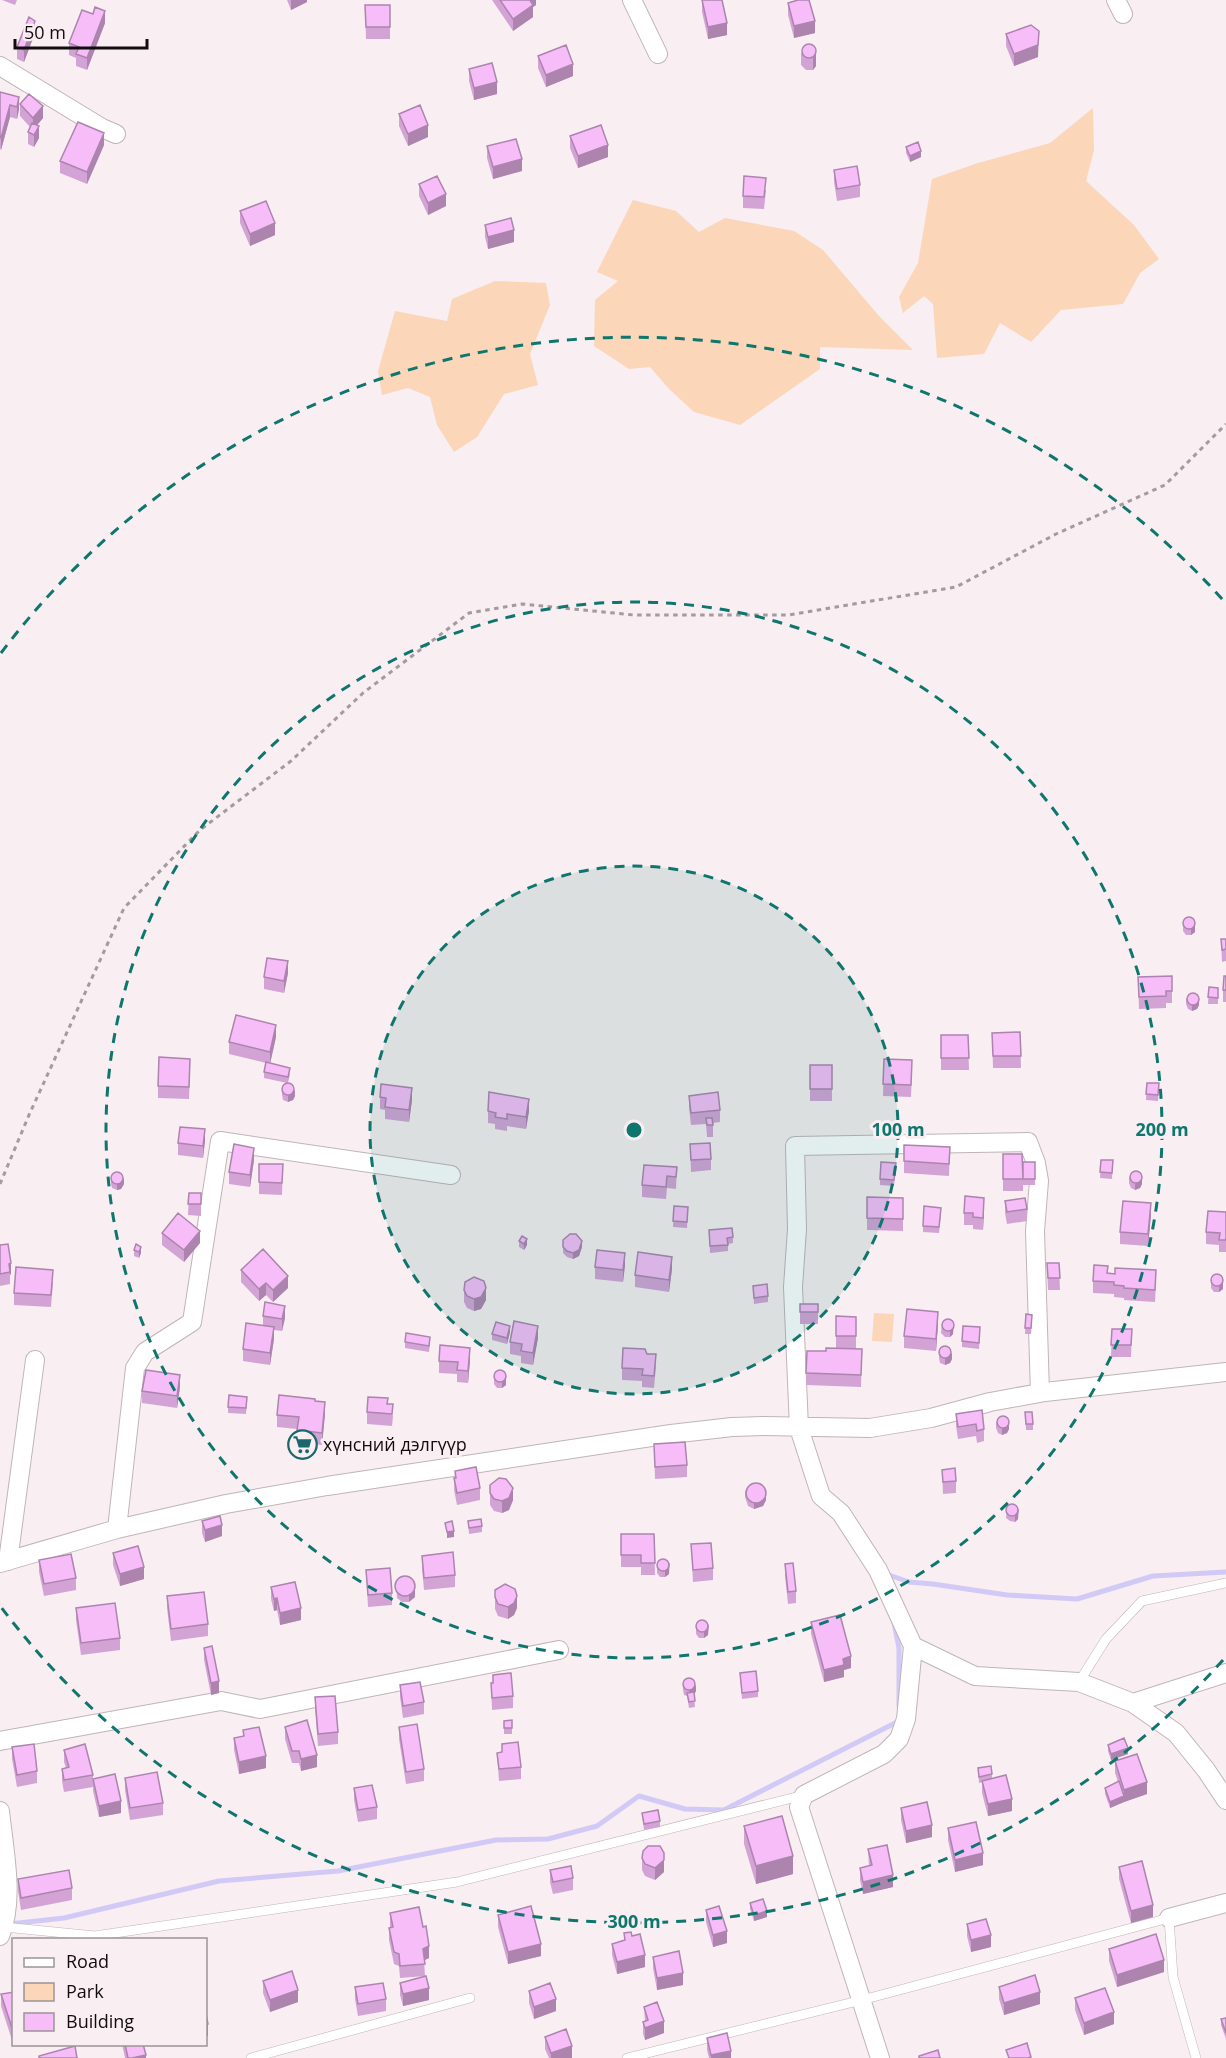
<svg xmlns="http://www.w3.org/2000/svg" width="1226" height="2058" font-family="'Open Sans',sans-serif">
	<rect width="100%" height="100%" fill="#f9eef1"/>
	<!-- green -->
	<path fill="#fbd6b9" d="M1093 108 1094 150 1086 181 1134 225 1159 259 1140 273 1123 304 1061 310 1031 342 1000 323 984 354 937 358 933 304 924 296 903 313 899 297 918 263 932 179 978 163 1050 143Z
		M633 200 676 211 699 232 725 218 794 231 823 250 879 316 913 350 820 347V369L740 425 694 412 669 389 650 367 629 369 594 346 595 300 618 281 597 272Z
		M495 281 546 283 550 305 530 354 538 385 504 394 477 437 454 452 437 425 430 397 408 388 382 395 378 371 395 311 447 321 452 299Z
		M874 1313 894 1314 892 1342 872 1341Z"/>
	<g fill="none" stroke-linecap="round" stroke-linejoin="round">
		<!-- stream -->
		<path stroke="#d2caf6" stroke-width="5" d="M886 1574 909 1582 933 1584 1007 1595 1077 1599 1153 1576 1226 1572
			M894 1623 899 1648V1706
			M10 1924 64 1918 219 1881 338 1871 496 1840 548 1839 597 1826 639 1796 685 1809 724 1810 899 1721"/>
		<defs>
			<path id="service" d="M1079 1682 1106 1639 1142 1601 1226 1583
				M4 1927 95 1936 457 1882 804 1795
				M251 2058 470 1998
				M627 2058 862 2000 1169 1918 1173 1977 1196 2058"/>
			<path id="minor" d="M632 0 658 54
				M1116 0 1123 14
				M0 66 102 128 116 134
				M117 1529 135 1368 145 1352 192 1322 220 1141 451 1175
				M8 1561 35 1360
				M0 1563 117 1529 226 1504 327 1486 671 1434 732 1427 764 1426 870 1428 931 1418 990 1402 1045 1392 1226 1372
				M913 1646 975 1676 1079 1682 1133 1703 1176 1733 1206 1770 1226 1800
				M1133 1703 1226 1673
				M0 1741 221 1701 260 1709 559 1650
				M0 1811C4 1850 15 1900 0 1936
				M1169 1918 1226 1903
				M880 2058 799 1807 804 1795 884 1754 899 1739 906 1719 913 1646 878 1570 841 1513 821 1496 799 1428 793 1287 797 1229 795 1146 1028 1142 1036 1163 1039 1181 1035 1231 1040 1393"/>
		</defs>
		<!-- service casing -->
		<use href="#service" stroke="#bfb5b8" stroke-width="10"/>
		<!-- minor casing -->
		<use href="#minor" stroke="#bfb5b8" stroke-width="20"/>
		<!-- path -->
		<path stroke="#a39b9d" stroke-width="3" stroke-dasharray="4.5 4.5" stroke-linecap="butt" d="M0 1184 29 1115 124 908 200 830 291 761 363 693 469 613 522 604 634 615H788L956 587 1056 534 1165 485 1226 424"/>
		<!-- service -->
		<use href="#service" stroke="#fff" stroke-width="9"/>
		<!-- minor -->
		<use href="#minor" stroke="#fff" stroke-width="18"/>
	</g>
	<!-- wall -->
	<path fill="#d4a3d6" d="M2 0H17L15 5Z
		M287 0H307V2L291 10Z
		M492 0H536V5L533 7V17L513 31Z
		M702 0 727 35 708 39 702 12Z
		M788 3 815 33 794 38 788 15Z
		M365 5H390V39H366Z
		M105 23 87 70 76 66V58L69 55V43Z
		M35 33 24 62 17 59V47Z
		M1006 34 1038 57 1014 66 1006 46Z
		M816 49V66L813 70H806L801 65V53Z
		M538 56 573 76 546 87 538 68Z
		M469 69 497 94 474 100 469 81Z
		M0 92 19 109 17 119 10 117 1 150 0 149Z
		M20 104 43 118 37 125 39 138 34 147 28 144V132L30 127 20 116Z
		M399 114 428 137 408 146 399 126Z
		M570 136 608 157 578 168 570 148Z
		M104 145 87 184 60 173V161Z
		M487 146 522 171 493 179 487 158Z
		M906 147 921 157 910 162 906 153Z
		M834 170 860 185V197L837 201 834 182Z
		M419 184 446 206 428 215 419 196Z
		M766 190 764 209 743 208V196Z
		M240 211 275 235 250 246 240 223Z
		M485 225 514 242 488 249 485 237Z
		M1183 920 1195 927V932L1191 935H1186L1183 931Z
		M1221 939H1226V961L1222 962Z
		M288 973 284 993 264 989V977Z
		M1172 976V1003H1166V1008L1139 1009 1138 977Z
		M1226 976V1002H1223V990Z
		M1209 987 1218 988V1004H1208Z
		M1186 998 1199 1005 1197 1009 1192 1011 1188 1009 1186 1004Z
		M1020 1032 1021 1068H993L992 1033Z
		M941 1035H968L969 1070H941Z
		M276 1037 270 1063 290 1074 288 1083 295 1096 293 1100 288 1102 283 1100 282 1095V1089L287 1083 264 1078V1072L266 1063 229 1054V1042Z
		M884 1059 912 1072 911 1097 883 1096Z
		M810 1065H832V1101H810Z
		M190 1071 189 1099 158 1098V1086Z
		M1147 1083H1159L1158 1101 1146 1100Z
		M689 1096 720 1110V1122L713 1123V1137H707L706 1124 691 1125 689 1108Z
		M380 1097 412 1100 409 1122 385 1119V1110L380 1109Z
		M488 1111H529L526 1129 507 1126V1131L495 1129V1124L488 1123Z
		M205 1141 203 1158 178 1155V1143Z
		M690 1144 711 1159V1170L691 1172Z
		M904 1145 950 1147 949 1176 904 1173Z
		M1003 1154 1023 1175 1035 1162V1185H1023V1191H1003Z
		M254 1160 250 1187 229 1184V1172Z
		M1101 1160H1113L1112 1179 1100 1178Z
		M259 1164H283L282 1195 259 1194Z
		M677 1167 676 1189 667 1188 666 1199 642 1197V1185Z
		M896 1169 894 1186 880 1185V1179Z
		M1129 1177 1142 1184 1140 1188 1135 1190 1131 1188 1129 1183Z
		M111 1178 124 1184 121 1189 117 1190 112 1188 111 1184Z
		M189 1193H201V1216L188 1215Z
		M867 1197 903 1198V1231L867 1230Z
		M1005 1201 1027 1209V1221L1007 1224 1005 1213Z
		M674 1206 688 1207 687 1228 673 1227Z
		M984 1210 983 1230 973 1229V1225H964V1213Z
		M1226 1212V1252H1219V1245L1206 1244V1232Z
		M941 1214 939 1233 923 1232V1226Z
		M1151 1215 1148 1246 1120 1244V1232Z
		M709 1230 733 1237V1243L728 1244V1251L710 1253Z
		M162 1233 200 1243 184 1262 162 1245Z
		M563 1240 582 1247 579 1256 573 1259 567 1257 563 1253Z
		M519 1241 527 1245 524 1250 519 1247Z
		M0 1245 11 1274 10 1275V1284L0 1286Z
		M134 1250 141 1253 139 1258 134 1256Z
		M1047 1263H1059L1060 1290H1048Z
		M625 1265 623 1282 595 1279V1267Z
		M672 1269 669 1292 635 1287V1275Z
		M241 1270 288 1288 273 1302 266 1295 259 1301 241 1282Z
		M1108 1273 1156 1282 1155 1302 1124 1300V1298L1114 1297V1294L1093 1293V1281Z
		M1211 1277 1223 1289 1219 1292H1214L1211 1288Z
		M53 1282 51 1307 14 1305V1293Z
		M753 1286 768 1296V1302L754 1304Z
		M464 1290 486 1300 481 1309 474 1311 467 1308 464 1302Z
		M800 1304H818V1324H800Z
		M1026 1314 1032 1321 1031 1334H1025Z
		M263 1316 285 1318 282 1331 274 1330V1339L270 1365 243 1361V1349L263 1326Z
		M836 1316 856 1317V1348H836Z
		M942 1322 953 1334 950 1337H945L941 1333Z
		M938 1324 936 1351 904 1348V1336Z
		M1112 1329H1132L1131 1357H1111Z
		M510 1332 507 1344 492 1340V1334Z
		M980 1333 979 1349 962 1347V1341Z
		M538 1338 533 1365 521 1363V1356L510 1354V1342Z
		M405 1342 430 1343 429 1352 405 1348Z
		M862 1349 861 1387 806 1385 807 1351H826Z
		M939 1352 952 1359 950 1363 945 1365 940 1363 939 1358Z
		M647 1354 656 1366 654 1388 642 1387V1381L622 1380V1368Z
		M470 1360 468 1383 457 1382V1374L439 1373V1361Z
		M494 1373 506 1385 502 1388H497L494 1384Z
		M180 1387 177 1408 142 1403V1391Z
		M315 1401 325 1414 322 1445 297 1442V1429L277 1427V1415Z
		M247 1403 246 1414 228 1413V1407Z
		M388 1404 393 1416 392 1426 367 1424V1412Z
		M1025 1412 1033 1424V1430H1026Z
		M956 1414 984 1429V1441L977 1443 976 1436 958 1439 956 1426Z
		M996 1422 1009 1429 1007 1433 1002 1435 998 1433 996 1428Z
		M654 1444 687 1465V1477L655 1479Z
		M942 1470 956 1481V1493L943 1494Z
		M455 1471 480 1488V1500L457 1505 454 1490Z
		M490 1485 513 1500 509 1510 502 1513 494 1511 490 1505Z
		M745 1491 766 1500 763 1506 754 1509 748 1506 745 1497Z
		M1007 1507 1018 1519 1015 1522 1010 1521 1006 1518Z
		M202 1521 222 1536 205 1542 202 1533Z
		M468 1521 482 1526V1532L469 1534Z
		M621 1534H654L655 1575H641V1567H621Z
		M691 1544 713 1568V1580L693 1582Z
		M113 1553 144 1579 120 1586 113 1565Z
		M422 1556 455 1575V1587L424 1590 422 1568Z
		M39 1560 76 1578V1590L44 1596 39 1572Z
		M657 1562 670 1563 669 1574 665 1577H660L657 1573Z
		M785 1564 796 1591V1603L788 1604 785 1576Z
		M366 1570 392 1593V1605L368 1607Z
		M396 1581 415 1597 409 1602H402L397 1598Z
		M271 1587 301 1620 280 1625 277 1610 274 1611 271 1599Z
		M167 1596 208 1624V1636L171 1641 167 1608Z
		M495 1597 517 1608 514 1615 508 1619 498 1616 495 1609Z
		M76 1608 120 1638V1650L81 1655 76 1620Z
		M811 1622 851 1668 844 1670V1677L824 1682 811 1634Z
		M696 1623 708 1635 704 1638H699L696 1634Z
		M204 1648 219 1693 211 1695 204 1660Z
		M740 1673 758 1691V1697L742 1699Z
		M493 1675 513 1696V1708L492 1710 491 1683H493Z
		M683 1684 696 1691 694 1694 695 1707 689 1708 687 1696 684 1695 683 1690Z
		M400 1685 424 1702V1714L403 1718 400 1697Z
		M315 1697 338 1732V1744L318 1746 315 1709Z
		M504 1721 512 1728V1734H504Z
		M285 1727 317 1767 301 1771 299 1763H292L285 1739Z
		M399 1727 424 1769V1781L406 1784 399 1739Z
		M243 1730 266 1768 239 1774 234 1750V1738L243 1736Z
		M502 1744 521 1767V1779L499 1781 497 1753 502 1752Z
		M1108 1745 1128 1754 1111 1760 1108 1751Z
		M12 1747 37 1771V1783L17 1787 12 1759Z
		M64 1750 93 1775V1779L121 1813 99 1817 93 1791V1787L64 1792 62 1781V1769L66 1768 64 1762Z
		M1115 1761 1147 1794 1124 1802 1110 1808 1105 1794V1788L1118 1782 1115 1773Z
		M978 1768 992 1774V1778L1012 1811 988 1816 982 1793V1782L979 1783Z
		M125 1778 163 1803V1815L130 1820 125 1790Z
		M354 1788 377 1807V1819L358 1822 354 1800Z
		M901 1808 932 1837 906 1843 901 1820Z
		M642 1813 660 1821V1827L644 1830Z
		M744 1826 793 1874 756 1884 744 1844Z
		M948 1828 983 1865 955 1872 948 1840Z
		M868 1849 893 1887 863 1894 860 1880V1868L869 1866Z
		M642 1858 664 1872 655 1880 645 1876 642 1870Z
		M1119 1867 1153 1917 1131 1923 1119 1879Z
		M550 1870 573 1878V1890L553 1894 550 1882Z
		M18 1879 72 1888V1900L21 1910 18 1891Z
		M750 1903 767 1917 754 1921 750 1909Z
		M706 1910 727 1943 713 1947 706 1922Z
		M390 1913 429 1958 424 1960 425 1976 400 1978 399 1966 394 1964 389 1940V1928L390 1927Z
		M498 1915 541 1956 508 1964 498 1927Z
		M967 1924 991 1947 971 1952 967 1936Z
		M624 1933 645 1967 617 1974 612 1955V1944L624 1940Z
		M1109 1949 1164 1972 1117 1987 1109 1961Z
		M653 1957 683 1985 657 1990 653 1968Z
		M263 1981 298 2002 270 2012 263 1993Z
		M400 1983 429 2000 403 2006 400 1995Z
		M355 1987 386 1999V2011L358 2016 355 1999Z
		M999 1987 1040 2004 1004 2015 999 1999Z
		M529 1991 556 2011 534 2019 529 2003Z
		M14 1992 12 2040 1 2006V1994Z
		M1075 1998 1114 2024 1084 2035 1075 2010Z
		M644 2007 664 2033 645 2040 643 2034V2022L645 2021Z
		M1226 2018V2039L1221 2025V2019Z
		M545 2037 572 2058H549L545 2049Z
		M707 2038 731 2058H740H709L707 2050Z
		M122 2044H143L146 2058H125Z"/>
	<!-- shaded-wall -->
	<path fill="#ac84ae" d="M291 0H307V2L291 10Z
		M529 0H536V5L533 7V17L513 31V19Z
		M105 11V23L87 70V58Z
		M35 21V33L24 62V50Z
		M815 21V33L794 38V26Z
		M727 23V35L708 39V27Z
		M1039 31 1038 57 1014 66V54Z
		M816 54V66L813 70V58Z
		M573 64V76L546 87V75Z
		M497 82V94L474 100V88Z
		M19 97V109L17 119V107Z
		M10 105V117L1 150V138Z
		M43 106V118L33 130V118Z
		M428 125V137L408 146V134Z
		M39 126V138L34 147V135Z
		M104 133V145L87 184V172Z
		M608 145V157L578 168V156Z
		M921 151V157L910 162V156Z
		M522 159V171L493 179V167Z
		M446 194V206L428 215V203Z
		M275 223V235L250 246V234Z
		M514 230V242L488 249V237Z
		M1195 921V932L1191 935V929Z
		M288 961V973L284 993V981Z
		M1199 999V1005L1197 1009 1192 1011V1005Z
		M276 1025V1037L270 1064V1052Z
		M412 1088V1100L409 1122V1110Z
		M295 1090V1096L293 1100 288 1102V1096Z
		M529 1099V1111L526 1129V1117Z
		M205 1129V1141L203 1158V1146Z
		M254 1148V1160L250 1187V1175Z
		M124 1178V1184L121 1189 117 1190V1184Z
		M1142 1178V1184L1140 1188 1135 1190V1184Z
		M984 1198V1210L983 1230V1218Z
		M1151 1203V1215L1148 1246V1234Z
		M200 1231V1243L184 1262V1250Z
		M527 1239V1245L524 1250V1244Z
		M582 1241V1247L579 1256 573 1259V1253Z
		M141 1247V1253L139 1258V1252Z
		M625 1253V1265L623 1282V1270Z
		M672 1257V1269L669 1292V1280Z
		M11 1263V1274L10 1275 9 1264Z
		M288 1276V1288L273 1302V1290Z
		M1223 1278V1289L1219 1292V1286Z
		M266 1283V1295L259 1301V1289Z
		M486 1288V1300L481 1309 474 1311V1299Z
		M285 1306V1318L282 1331V1319Z
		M938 1312V1324L936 1351V1339Z
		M954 1323 953 1334 950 1337V1331Z
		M510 1326V1332L507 1344V1338Z
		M538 1326V1338L533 1365V1353Z
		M274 1327V1339L270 1365V1353Z
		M470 1348V1360L468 1383V1371Z
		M952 1353V1359L950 1363 945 1365V1359Z
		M506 1374V1385L502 1388V1382Z
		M180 1375V1387L177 1408V1396Z
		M325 1402V1414L322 1445V1433Z
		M1009 1423V1429L1007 1433 1002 1435V1429Z
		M513 1488V1500L509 1510 502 1513V1501Z
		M766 1494V1500L763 1506 754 1509V1503Z
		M1019 1508 1018 1519 1015 1522V1516Z
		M222 1525V1536L205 1542V1530Z
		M454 1531V1537L447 1538V1532Z
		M144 1567V1579L120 1586V1574Z
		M669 1568V1574L665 1577V1571Z
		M415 1581V1597L409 1602V1596Z
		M517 1596V1608L514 1615 508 1619V1607Z
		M277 1598V1610L274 1611V1599Z
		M301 1608V1620L280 1625V1613Z
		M709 1624 708 1635 704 1638V1632Z
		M851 1656V1668L844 1670V1677L824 1682V1670L843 1659Z
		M219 1681V1693L211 1695V1683Z
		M696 1685V1691L694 1695 689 1697V1691Z
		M1128 1748V1754L1111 1760V1754Z
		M317 1755V1767L301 1771V1759Z
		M266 1756V1768L239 1774V1762Z
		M1147 1782V1794L1124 1802V1790Z
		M1124 1796V1802L1110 1808V1802Z
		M1012 1799V1811L988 1816V1804Z
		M121 1801V1813L99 1817V1806Z
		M932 1825V1837L906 1843V1831Z
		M664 1853V1872L655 1880V1868Z
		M983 1853V1865L955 1872V1860Z
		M793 1856V1874L756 1884V1866Z
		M893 1875V1887L863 1894V1882Z
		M1153 1905V1917L1131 1923V1911Z
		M767 1911V1917L754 1921V1915Z
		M727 1931V1943L713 1947V1935Z
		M991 1935V1947L971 1952V1940Z
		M541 1944V1956L508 1964V1952Z
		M429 1946V1958L423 1961V1949Z
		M645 1955V1967L617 1974V1962Z
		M1164 1960V1972L1117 1987V1975Z
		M683 1973V1985L657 1990V1978Z
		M429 1988V2000L403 2006V1994Z
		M298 1990V2002L270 2012V2000Z
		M1040 1992V2004L1004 2015V2003Z
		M556 1999V2011L534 2019V2007Z
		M1114 2012V2024L1084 2035V2023Z
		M664 2021V2033L645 2040V2028Z
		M208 2024V2036L206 2037V2025Z
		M12 2028H14V2039L12 2040Z
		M572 2046V2058H551V2053Z
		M731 2051V2058H711V2055Z
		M146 2055V2058H132Z"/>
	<!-- building -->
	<path fill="#f6bdf9" stroke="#ac84ae" stroke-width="1.5" d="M500 0H530L533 5 513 19Z
		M702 0H722L727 23 708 27Z
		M798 0H809L815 21 794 26 788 3Z
		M365 5H390V27H366Z
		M95 7 105 11 87 58 76 54 79 47 69 43 82 10 93 14Z
		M29 17 35 21 24 50 17 47Z
		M1031 25 1039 31 1038 45 1014 54 1006 34Z
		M802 51a7 7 0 1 1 14 0a7 7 0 1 1-14 0Z
		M566 45 573 64 546 75 538 56Z
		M492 63 497 82 474 88 469 69Z
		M0 92 19 97 17 107 10 105 1 138 0 137Z
		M29 94 43 106 33 118 20 104Z
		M420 105 428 125 408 134 399 114Z
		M78 122 104 133 87 172 60 161Z
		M32 123 39 126 34 135 28 132Z
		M601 125 608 145 578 156 570 136Z
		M516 139 522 159 493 167 487 146Z
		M918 142 921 151 910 156 906 147Z
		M857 166 860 185 837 189 834 170Z
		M437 176 446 194 428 203 419 184Z
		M744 176 766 178 764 197 743 196Z
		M266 201 275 223 250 234 240 211Z
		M511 218 514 230 488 237 485 225Z
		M1183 923a6 6 0 1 1 12 0a6 6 0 1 1-12 0Z
		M1221 939H1226V949L1222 950Z
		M267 958 288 961 284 981 264 977Z
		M1172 976V991H1166V996L1139 997 1138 977Z
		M1224 976H1226V990H1223Z
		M1209 987 1218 988V998L1208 997Z
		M1187 999a6 6 0 1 1 12 0a6 6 0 1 1-12 0Z
		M236 1015 276 1025 270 1052 229 1042Z
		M1020 1032 1021 1056H993L992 1033Z
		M941 1035H968L969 1058H941Z
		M159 1057 190 1059 189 1087 158 1086Z
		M884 1059 912 1060 911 1085 883 1084Z
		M266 1062 290 1068 288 1077 264 1072Z
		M810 1065H832V1089H810Z
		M282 1089a6 6 0 1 1 12 0a6 6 0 1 1-12 0Z
		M1147 1083H1159L1158 1095 1146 1094Z
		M381 1084 412 1088 409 1110 385 1107 386 1098 380 1097Z
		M489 1092 529 1099 526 1117 507 1114V1119L495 1117 496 1113 488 1111Z
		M718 1092 720 1110 691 1113 689 1096Z
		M706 1118H712L713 1125H707Z
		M180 1127 205 1129 203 1146 178 1143Z
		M710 1143 711 1159 691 1160 690 1144Z
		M234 1144 254 1148 250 1175 229 1172Z
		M904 1145 950 1147 949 1164 904 1161Z
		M1003 1154H1022L1023 1179H1003Z
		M1101 1160H1113L1112 1173 1100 1172Z
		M881 1162 896 1163 894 1180 880 1179Z
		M1023 1162H1035V1179H1023Z
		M259 1164H283L282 1183 259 1182Z
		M644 1165 677 1167 676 1177 667 1176 666 1187 642 1185Z
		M1130 1177a6 6 0 1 1 12 0a6 6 0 1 1-12 0Z
		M111 1178a6 6 0 1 1 12 0a6 6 0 1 1-12 0Z
		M189 1193H201V1204H188Z
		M965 1196 984 1198 983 1218 973 1217V1213H964Z
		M867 1197 903 1198V1219L867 1218Z
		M1025 1198 1027 1209 1007 1212 1005 1201Z
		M1123 1201 1151 1203 1148 1234 1120 1232Z
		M674 1206 688 1207 687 1222 673 1221Z
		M924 1206 941 1208 939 1227 923 1226Z
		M1208 1211 1226 1212V1240H1219L1220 1233 1206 1232Z
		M178 1213 200 1231 184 1250 162 1233Z
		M732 1228 733 1237 727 1238 728 1245 710 1246 709 1230Z
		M570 1234H576L582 1241 579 1250 573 1253 567 1251 563 1247V1240Z
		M522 1236 527 1239 524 1244 519 1241Z
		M8 1244 11 1263 9 1264 10 1272 0 1274V1245Z
		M136 1244 141 1247 139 1252 134 1250Z
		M263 1249 288 1276 273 1290 266 1283 259 1289 241 1270Z
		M597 1250 625 1253 623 1270 595 1267Z
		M638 1252 672 1257 669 1280 635 1275Z
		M1047 1263H1059L1060 1278H1048Z
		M1094 1265 1108 1266 1107 1273 1115 1274V1268L1156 1270 1155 1290 1124 1288V1286L1114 1285V1282L1093 1281Z
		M16 1267 53 1270 51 1295 14 1293Z
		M1211 1280a6 6 0 1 1 12 0a6 6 0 1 1-12 0Z
		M474 1277 484 1281 486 1288 481 1297 474 1299 467 1296 464 1290 465 1282Z
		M767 1284 768 1296 754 1298 753 1286Z
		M265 1302 285 1306 282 1319 263 1316Z
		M800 1304H818V1312H800Z
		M907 1309 938 1312 936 1339 904 1336Z
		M1026 1314 1032 1315 1031 1328H1025Z
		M836 1316 856 1317V1336H836Z
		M942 1325a6 6 0 1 1 12 0a6 6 0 1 1-12 0Z
		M514 1321 538 1326 533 1353 521 1351 522 1344 510 1342Z
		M496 1322 510 1326 507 1338 492 1334Z
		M246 1323 274 1327 270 1353 243 1349Z
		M963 1326 980 1327 979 1343 962 1341Z
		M1112 1329H1132L1131 1345H1111Z
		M406 1333 430 1337 429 1346 405 1342Z
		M440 1345 470 1348 468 1371 457 1370 458 1362 439 1361Z
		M939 1352a6 6 0 1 1 12 0a6 6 0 1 1-12 0Z
		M623 1348 645 1349 647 1354H656L654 1376 642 1375 643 1369 622 1368Z
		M826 1348 862 1349 861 1375 806 1373 807 1351H826Z
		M494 1376a6 6 0 1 1 12 0a6 6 0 1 1-12 0Z
		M146 1370 180 1375 177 1396 142 1391Z
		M229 1395 247 1397 246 1408 228 1407Z
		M279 1395 315 1399V1401L325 1402 322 1433 297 1430 299 1417 277 1415Z
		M368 1397 388 1398 387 1404H393L392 1414 367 1412Z
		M982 1410 984 1429 977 1431 976 1424 958 1427 956 1414Z
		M1025 1412H1032L1033 1424H1026Z
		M997 1422a6 6 0 1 1 12 0a6 6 0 1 1-12 0Z
		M685 1442 687 1465 655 1467 654 1444Z
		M476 1467 480 1488 457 1493 454 1478H456L455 1471Z
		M955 1468 956 1481 943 1482 942 1470Z
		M499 1478 506 1479 513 1488 509 1498 502 1501 494 1499 490 1493V1485Z
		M746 1493a10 10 0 1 1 20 0a10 10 0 1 1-20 0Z
		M1006 1510a6 6 0 1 1 12 0a6 6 0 1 1-12 0Z
		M220 1516 222 1525 205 1530 202 1521Z
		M481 1519 482 1526 469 1528 468 1521Z
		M452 1521 454 1531 447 1532 445 1523Z
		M621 1534H654L655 1563H641V1555H621Z
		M711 1543 713 1568 693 1570 691 1544Z
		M138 1546 144 1567 120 1574 113 1553Z
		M453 1552 455 1575 424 1578 422 1556Z
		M71 1554 76 1578 44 1584 39 1560Z
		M657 1565a6 6 0 1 1 12 0a6 6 0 1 1-12 0Z
		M793 1563 796 1591 788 1592 785 1564Z
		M390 1568 392 1593 368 1595 366 1570Z
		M395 1586a10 10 0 1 1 20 0a10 10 0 1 1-20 0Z
		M295 1582 301 1608 280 1613 277 1598 274 1599 271 1587Z
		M505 1584 515 1589 517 1596 514 1603 508 1607 498 1604 495 1597V1590Z
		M204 1592 208 1624 171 1629 167 1596Z
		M115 1603 120 1638 81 1643 76 1608Z
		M840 1615 851 1656 843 1659 844 1665 824 1670 811 1622Z
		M696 1626a6 6 0 1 1 12 0a6 6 0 1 1-12 0Z
		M212 1646 219 1681 211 1683 204 1648Z
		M756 1671 758 1691 742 1693 740 1673Z
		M511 1673 513 1696 492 1698 491 1683H493V1675Z
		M683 1684a6 6 0 1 1 12 0a6 6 0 1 1-12 0Z
		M420 1682 424 1702 403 1706 400 1685Z
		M694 1692 695 1701 689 1702 687 1693Z
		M335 1696 338 1732 318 1734 315 1697Z
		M307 1720 317 1755 301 1759 299 1751H292L285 1727Z
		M512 1720V1728H504V1721Z
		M417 1724 424 1769 406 1772 399 1727Z
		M259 1727 266 1756 239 1762 234 1738 244 1736 243 1730Z
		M1124 1738 1128 1748 1111 1754 1108 1745Z
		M518 1742 521 1767 499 1769 497 1753 502 1752V1744Z
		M34 1744 37 1771 17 1775 12 1747Z
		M85 1744 93 1775 64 1780 62 1769 69 1767 64 1750Z
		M1137 1754 1147 1782 1124 1790 1115 1761Z
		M991 1766 992 1774 979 1777 978 1768Z
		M157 1772 163 1803 130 1808 125 1778Z
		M115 1774 121 1801 99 1806 93 1779Z
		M1006 1775 1012 1799 988 1804 982 1781Z
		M1119 1781 1124 1796 1110 1802 1105 1788Z
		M372 1785 377 1807 358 1810 354 1788Z
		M927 1802 932 1825 906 1831 901 1808Z
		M658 1810 660 1821 644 1824 642 1813Z
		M782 1816 793 1856 756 1866 744 1826Z
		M976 1822 983 1853 955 1860 948 1828Z
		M887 1845 893 1875 863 1882 860 1868 872 1865 868 1849Z
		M648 1846H660L664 1853V1860L655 1868 645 1864 642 1858 643 1851Z
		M1142 1861 1153 1905 1131 1911 1119 1867Z
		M571 1866 573 1878 553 1882 550 1870Z
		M69 1870 72 1888 21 1898 18 1879Z
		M763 1899 767 1911 754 1915 750 1903Z
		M531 1906 541 1944 508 1952 498 1915Z
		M719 1906 727 1931 713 1935 706 1910Z
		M419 1907 423 1927 426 1926 429 1946 423 1949 425 1964 400 1966 399 1954 394 1952 389 1928 393 1927 390 1913Z
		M986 1919 991 1935 971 1940 967 1924Z
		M631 1932 632 1936 640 1934 645 1955 617 1962 612 1944 625 1940 624 1933Z
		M1156 1934 1164 1960 1117 1975 1109 1949Z
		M679 1951 683 1973 657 1978 653 1957Z
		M292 1971 298 1990 270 2000 263 1981Z
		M1035 1975 1040 1992 1004 2003 999 1987Z
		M426 1976 429 1988 403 1994 400 1983Z
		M383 1983 386 1999 358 2004 355 1987Z
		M550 1983 556 1999 534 2007 529 1991Z
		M1105 1988 1114 2012 1084 2023 1075 1998Z
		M14 1992V2028H12L1 1994Z
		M657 2002 664 2021 645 2028 643 2022 648 2020 644 2007Z
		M206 2014 208 2024 206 2025Z
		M1226 2018V2033L1221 2019Z
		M566 2029 572 2046 551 2053 545 2037Z
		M727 2033 731 2051 711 2055 707 2038Z
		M1027 2043 1031 2057 1028 2058H1009L1006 2050Z
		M125 2044H143L146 2055 132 2058H128Z
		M75 2046 77 2058H39V2056Z
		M938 2050 940 2058H919V2056Z"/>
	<!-- distance rings -->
	<circle cx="634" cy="1130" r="264" fill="#0f766e" fill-opacity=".12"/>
	<g fill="none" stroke="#0f766e" stroke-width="3" stroke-dasharray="10 8">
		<circle cx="634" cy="1130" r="264"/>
		<circle cx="634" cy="1130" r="528"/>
		<path d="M1223 1660A792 792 0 0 1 1 1607M1 653A792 792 0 0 1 1223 600"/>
	</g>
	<!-- icons -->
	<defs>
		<symbol id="supermarket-ring" viewBox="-11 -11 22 22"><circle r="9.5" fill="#f9eef1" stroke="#1a686b" stroke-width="1.5"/><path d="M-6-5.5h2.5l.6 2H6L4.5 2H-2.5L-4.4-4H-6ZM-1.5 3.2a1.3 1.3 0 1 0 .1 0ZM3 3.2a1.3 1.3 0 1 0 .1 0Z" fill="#1a686b"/></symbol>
	</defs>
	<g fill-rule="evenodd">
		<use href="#supermarket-ring" x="286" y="1428" width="33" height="33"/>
	</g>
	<g text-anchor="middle" stroke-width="6" stroke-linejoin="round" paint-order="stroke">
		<!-- poi labels -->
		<g font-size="18" fill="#110d0e" stroke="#f9eef1" text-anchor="start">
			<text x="323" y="1451">хүнсний дэлгүүр</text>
		</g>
	</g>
	<circle cx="634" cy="1130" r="9" fill="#0f766e" stroke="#f9eef1" stroke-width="3"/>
	<g font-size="18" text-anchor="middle" font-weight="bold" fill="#0f766e" stroke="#f9eef1" stroke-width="6" stroke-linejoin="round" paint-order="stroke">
		<text x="898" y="1136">100 m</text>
		<text x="1162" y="1136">200 m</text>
		<text x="634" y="1928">300 m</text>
	</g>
	<!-- legend -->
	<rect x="12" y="1938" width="195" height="108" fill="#f9eef1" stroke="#9c9496" stroke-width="1.5"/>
	<rect x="24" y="1958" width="30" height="9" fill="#ffffff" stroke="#9c9496" stroke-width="1.5"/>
	<text x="66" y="1968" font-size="18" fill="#110d0e">Road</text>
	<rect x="24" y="1983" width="30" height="18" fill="#fbd6b9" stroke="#9c9496" stroke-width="1.5"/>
	<text x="66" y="1998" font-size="18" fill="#110d0e">Park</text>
	<rect x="24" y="2013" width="30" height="18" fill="#f6bdf9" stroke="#9c9496" stroke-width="1.5"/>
	<text x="66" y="2028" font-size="18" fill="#110d0e">Building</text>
	<!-- scale -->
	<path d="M15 39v9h132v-9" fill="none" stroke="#110d0e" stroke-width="3"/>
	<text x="24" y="39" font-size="18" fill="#110d0e" stroke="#f9eef1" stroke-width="4.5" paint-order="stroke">50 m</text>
</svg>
